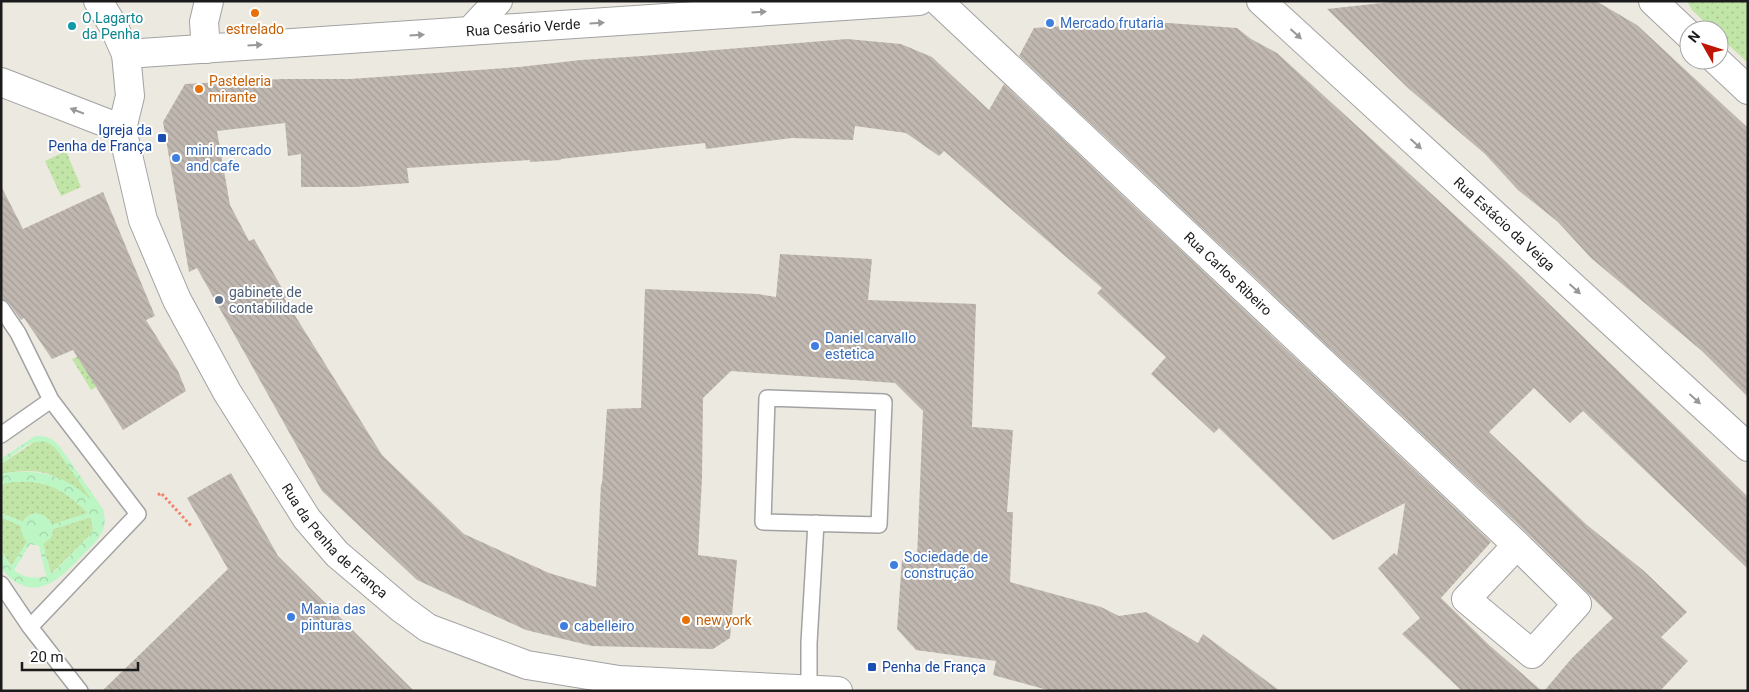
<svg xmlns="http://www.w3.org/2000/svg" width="1749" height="692" font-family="Roboto,sans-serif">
	<defs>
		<pattern id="grass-dots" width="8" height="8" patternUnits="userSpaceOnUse" patternTransform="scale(1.25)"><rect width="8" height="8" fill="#c1e5a7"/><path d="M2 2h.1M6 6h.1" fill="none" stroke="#a5c48f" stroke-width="1.8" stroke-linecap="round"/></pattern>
		<pattern id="park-crowns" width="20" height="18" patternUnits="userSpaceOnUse" patternTransform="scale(1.25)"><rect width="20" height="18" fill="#bdf6c5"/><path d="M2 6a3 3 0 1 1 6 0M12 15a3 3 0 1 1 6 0" fill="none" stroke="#a2d2a9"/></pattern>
		<pattern id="building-back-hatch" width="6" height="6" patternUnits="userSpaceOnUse" patternTransform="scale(1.25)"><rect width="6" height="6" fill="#c0b8b0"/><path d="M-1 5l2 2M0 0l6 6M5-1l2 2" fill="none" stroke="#a49e97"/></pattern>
	</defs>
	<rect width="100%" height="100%" fill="#ece9e0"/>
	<!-- grass -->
	<path fill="url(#grass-dots)" d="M1687 1H1748V63L1719 36V30H1713L1692 10Z
		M66 151 81 187 61 196 45 161Z
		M109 343 126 369 91 390 72 359Z
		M44 440 51 443 57 450 94 502C59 477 47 465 1 474V464L36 441Z
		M19 480C53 483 64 490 88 513L52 525C46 512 30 509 23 522L1 513V484Z
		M1 517 21 526 22 534 27 542 11 566 1 550Z
		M91 517 93 529 90 535 51 574 43 544 52 535 53 529Z"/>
	<!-- park -->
	<path fill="url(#park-crowns)" fill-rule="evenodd" d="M35 436C47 436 53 438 60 447L103 509C105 517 106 525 102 532 98 541 89 548 82 556 64 574 41 601 13 580 0 570 1 566 1 550L11 566 27 542 22 534 21 526 1 517V513L23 522C31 509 46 512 52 525L88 513C62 486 39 477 1 484V474C29 469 53 472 77 488 82 491 87 497 92 500L57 450C39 429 18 452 1 464V459ZM91 517 93 529 90 535 56 570 51 574 43 544 51 538 53 529ZM30 544 39 546 46 576C34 579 24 578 14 570Z"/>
	<!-- building -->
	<path fill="url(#building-back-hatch)" d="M1400 1H1596L1637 25 1748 128V397L1702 351 1591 258 1558 222 1518 190 1485 154 1408 88 1327 9Z
		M1141 21 1237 28 1251 39 1277 53 1504 260 1748 497V569L1583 411 1570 423 1534 388 1489 432 1587 525 1644 571 1687 612 1661 637 1688 661 1660 691H1544L1572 658 1613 618 1528 534 1019 56 1034 28Z
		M847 39 901 44 932 57 989 110 1004 84 1491 542 1441 598 1489 645 1542 691H1462L1402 634 1420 618 1378 568 1394 553 1397 556 1405 503 1333 540 1219 428 1214 433 1151 374 1166 357 1097 293 1102 288 944 151 939 156 906 133 855 126 853 140 792 138 706 149 705 143 561 159V160L530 162V160L407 168 409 183 355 187H301V154L288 156 285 123 217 131 230 205 249 241 254 239 287 297 284 298 382 455 464 534 549 573 596 587 601 484H602L607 409 641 408 645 289 758 294 776 297 780 254 872 259 868 300 976 304 972 427 1013 430 1007 512H1013L1010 582 1101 607 1119 616 1146 612 1198 643 1203 634 1280 691H1051L993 675 996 661 916 650 897 629 902 560 917 558 923 411 895 383 731 371 703 398 702 478 698 555 737 560 730 638 713 649 592 646 526 630 417 580 322 491 197 268 189 272 163 122 185 84 282 79H350L519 67 581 60 642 56Z
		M1 186 23 229 103 192 155 316 146 320 178 371 186 391 123 430 73 350 52 359 24 318 21 320 8 302 1 299Z
		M231 473 278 556 414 691H102L228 569 187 498Z"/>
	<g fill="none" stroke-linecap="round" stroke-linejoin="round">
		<defs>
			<path id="lane" d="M1 308 18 333 51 400 138 514 30 627 80 691
				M767 398 884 402 879 525 763 522Z
				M1 435 51 400
				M1 584 30 627
				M809 689V643L816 523"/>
			<g id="street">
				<path id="s1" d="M98 1 114 27 126 54 130 96 122 129 143 220 177 300 227 392 307 519 337 554 402 609 428 628 527 665 619 680 838 691"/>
				<path id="s2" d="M938 1 1517 545 1577 604 1532 654 1466 599 1517 545"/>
				<path id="s3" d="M1261 1 1748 447"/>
				<path d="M1653 1 1689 35"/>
				<path d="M470 31 498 1"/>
				<path d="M206 49 204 22 209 1"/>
				<path id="s4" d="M126 54 919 1"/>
				<path d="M1716 60 1748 90"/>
				<path d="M1 82 122 129"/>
			</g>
		</defs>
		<!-- lane casing -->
		<use href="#lane" stroke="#a2a2a2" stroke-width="18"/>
		<!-- street casing -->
		<use href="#street" stroke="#a2a2a2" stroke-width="30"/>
		<!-- path -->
		<path stroke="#f48269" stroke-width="3" stroke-dasharray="2.5 2.5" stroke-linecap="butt" d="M158 495 161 493 192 527"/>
		<!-- lane -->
		<use href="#lane" stroke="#fff" stroke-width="15"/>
		<!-- street -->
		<use href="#street" stroke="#fff" stroke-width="28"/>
	</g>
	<!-- one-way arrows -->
	<defs><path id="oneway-solid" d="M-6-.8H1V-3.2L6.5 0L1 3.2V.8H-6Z" transform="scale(1.25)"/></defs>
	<g fill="#989898">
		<use href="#oneway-solid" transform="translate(759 12) rotate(-4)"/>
		<use href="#oneway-solid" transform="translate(597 23) rotate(-4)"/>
		<use href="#oneway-solid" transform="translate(1296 34) rotate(42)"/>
		<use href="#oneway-solid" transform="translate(417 35) rotate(-4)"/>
		<use href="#oneway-solid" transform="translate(255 45) rotate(-4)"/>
		<use href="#oneway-solid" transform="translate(77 111) rotate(-159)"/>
		<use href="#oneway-solid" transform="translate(1416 144) rotate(42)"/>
		<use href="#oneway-solid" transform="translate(1575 289) rotate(42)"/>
		<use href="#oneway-solid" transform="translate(1695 399) rotate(42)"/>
	</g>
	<!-- markers -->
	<g fill="#e8710a" stroke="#fff" stroke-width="2">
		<circle cx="255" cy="13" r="5"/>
		<circle cx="199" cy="89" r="5"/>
		<circle cx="686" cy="620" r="5"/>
	</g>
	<g fill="#3f7fe0" stroke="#fff" stroke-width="2">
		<circle cx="1050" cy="23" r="5"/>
		<circle cx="176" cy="158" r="5"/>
		<circle cx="815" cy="346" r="5"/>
		<circle cx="894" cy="565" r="5"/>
		<circle cx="291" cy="617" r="5"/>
		<circle cx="564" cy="626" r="5"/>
	</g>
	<circle fill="#0f9aa8" stroke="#fff" stroke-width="2" cx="72" cy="26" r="5"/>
	<g fill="#1a4fb4" stroke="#fff" stroke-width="2">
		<rect x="157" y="133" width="10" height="10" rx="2.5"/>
		<rect x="867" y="662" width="10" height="10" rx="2.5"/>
	</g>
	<circle fill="#5c6f8a" stroke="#fff" stroke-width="2" cx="219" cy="300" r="5"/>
	<g text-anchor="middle" stroke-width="4" stroke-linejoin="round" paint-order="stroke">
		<!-- culture labels -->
		<g font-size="14" fill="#0d838f" stroke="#fff" text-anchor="start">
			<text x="82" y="23">O Lagarto<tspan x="82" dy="16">da Penha</tspan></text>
		</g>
		<!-- shop labels -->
		<g font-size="14" fill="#366cbe" stroke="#fff" text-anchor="start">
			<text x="1060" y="28">Mercado frutaria</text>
			<text x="186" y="155">mini mercado<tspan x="186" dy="16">and cafe</tspan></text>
			<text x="825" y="343">Daniel carvallo<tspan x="825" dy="16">estetica</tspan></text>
			<text x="904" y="562">Sociedade de<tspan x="904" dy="16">construção</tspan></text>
			<text x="301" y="614">Mania das<tspan x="301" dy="16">pinturas</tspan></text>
			<text x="574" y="631">cabelleiro</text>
		</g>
		<!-- street labels -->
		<g font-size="14" fill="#1b1b1b" stroke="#fff">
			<text dy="5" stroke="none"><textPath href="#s4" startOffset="398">Rua Cesário Verde</textPath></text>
			<text dy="5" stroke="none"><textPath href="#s3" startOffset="330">Rua Estácio da Veiga</textPath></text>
			<text dy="5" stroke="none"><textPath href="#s2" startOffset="398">Rua Carlos Ribeiro</textPath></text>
			<text dy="5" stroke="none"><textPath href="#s1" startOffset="606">Rua da Penha de França</textPath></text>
		</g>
		<!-- food labels -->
		<g font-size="14" fill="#c56008" stroke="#fff" text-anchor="start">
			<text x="255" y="34" text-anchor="middle">estrelado</text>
			<text x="209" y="86">Pasteleria<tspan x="209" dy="16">mirante</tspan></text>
			<text x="696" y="625">new york</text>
		</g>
		<!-- transit labels -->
		<g font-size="14" fill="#164399" stroke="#fff" text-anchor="end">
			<text x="152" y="135">Igreja da<tspan x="152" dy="16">Penha de França</tspan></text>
			<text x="882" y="672" text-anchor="start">Penha de França</text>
		</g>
		<!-- service labels -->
		<g font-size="14" fill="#4e5e75" stroke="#fff" text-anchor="start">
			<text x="229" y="297">gabinete de<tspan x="229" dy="16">contabilidade</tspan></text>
		</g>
	</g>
	<!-- border -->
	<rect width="1749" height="692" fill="none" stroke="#1b1b1b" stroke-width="5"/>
	<!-- north arrow -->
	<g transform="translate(1704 45) rotate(309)"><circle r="24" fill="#ffffff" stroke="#a4a4a4"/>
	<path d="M0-4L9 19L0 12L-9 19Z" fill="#be1507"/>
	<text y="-8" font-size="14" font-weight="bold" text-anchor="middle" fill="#1b1b1b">N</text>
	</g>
	<!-- scale -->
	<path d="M22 662v8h116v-8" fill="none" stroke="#1b1b1b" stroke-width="2.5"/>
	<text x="30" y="662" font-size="15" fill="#1b1b1b" stroke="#ffffff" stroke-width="4" paint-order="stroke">20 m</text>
</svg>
